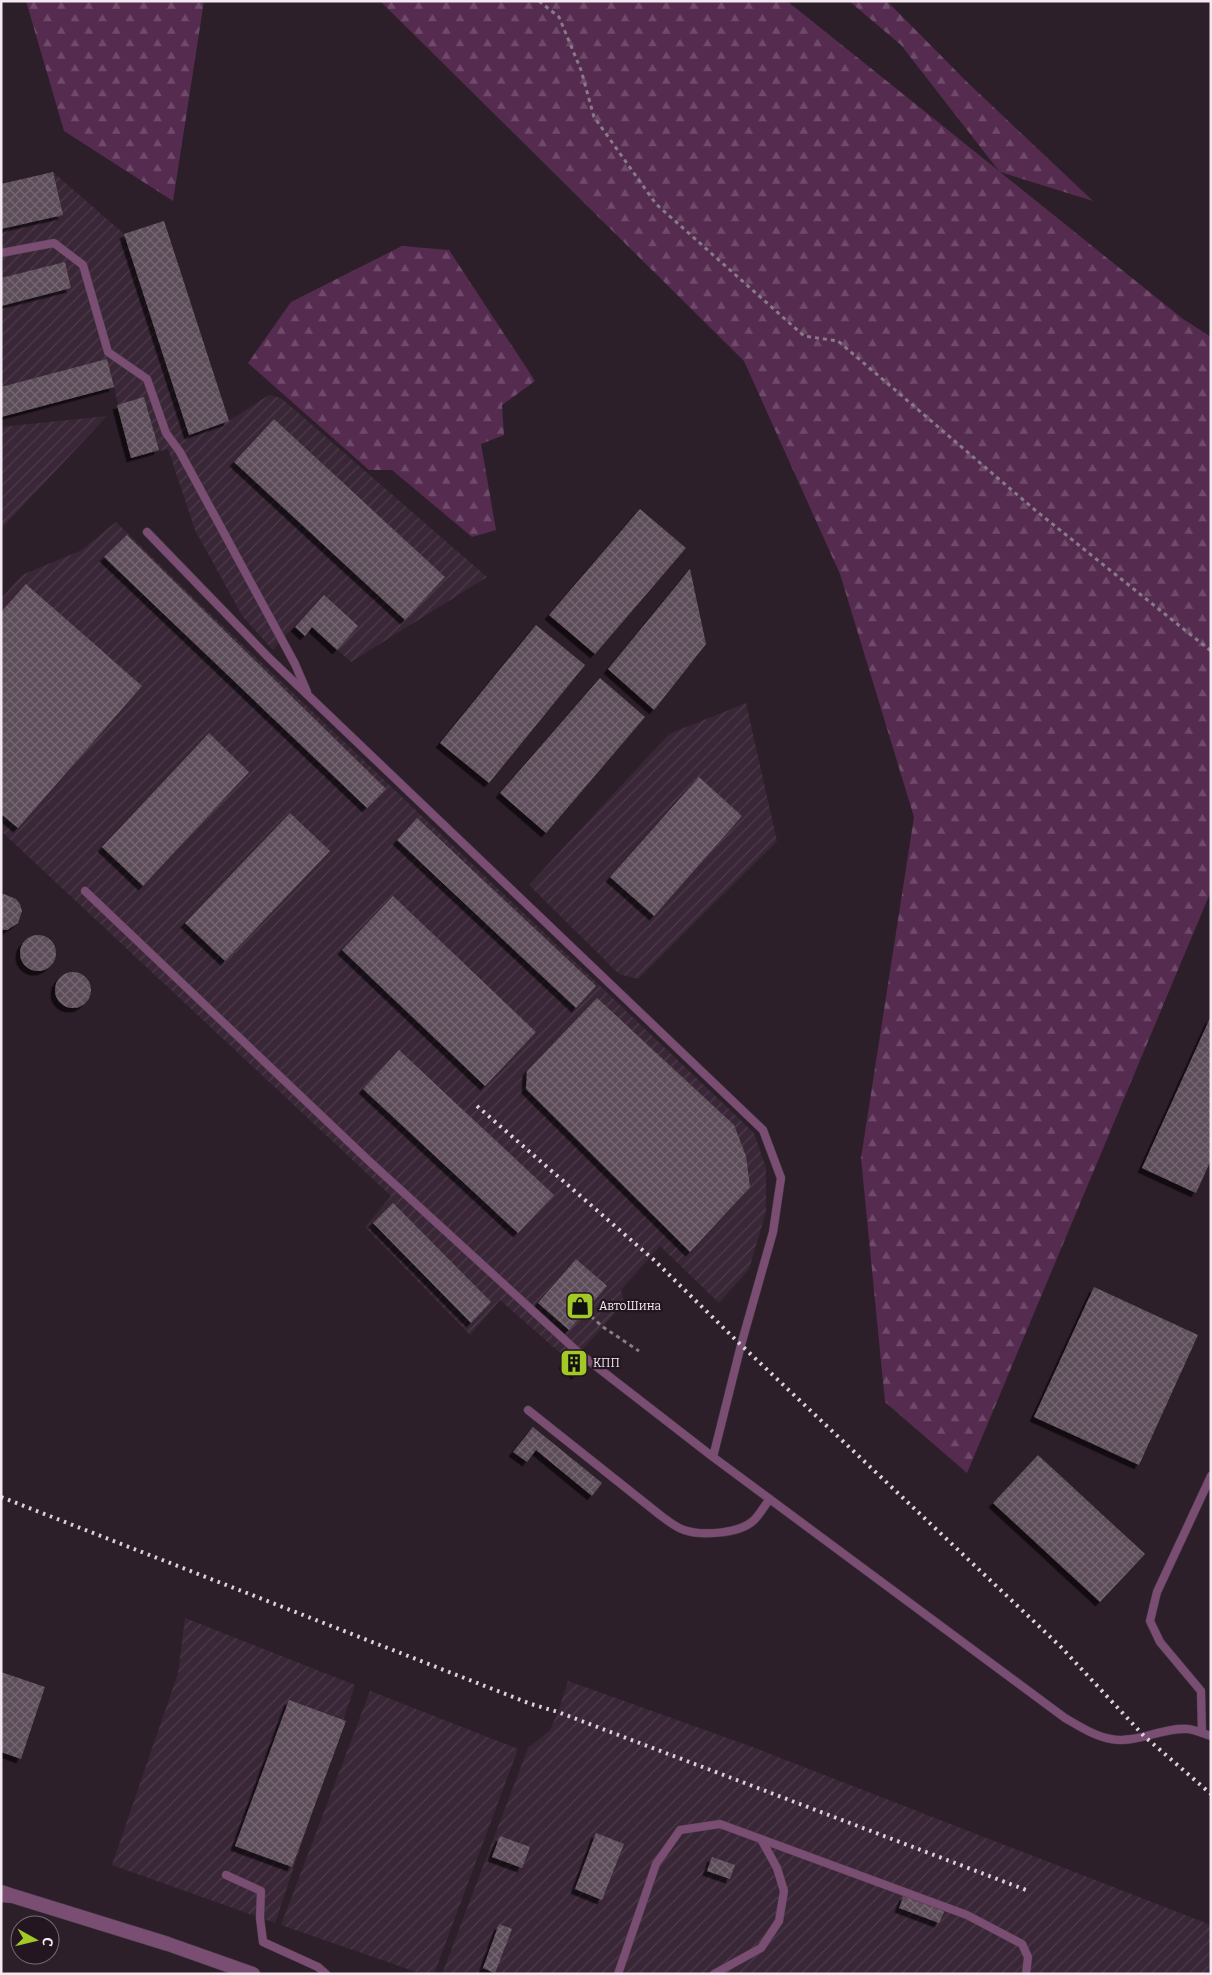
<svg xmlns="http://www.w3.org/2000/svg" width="1212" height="1975" font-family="Bitter,serif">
	<defs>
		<pattern id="industrial-furrows" width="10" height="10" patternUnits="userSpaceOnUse" patternTransform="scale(1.25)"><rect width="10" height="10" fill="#392636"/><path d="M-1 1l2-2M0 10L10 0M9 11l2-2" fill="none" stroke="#4c3b4a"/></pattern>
		<pattern id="forest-firs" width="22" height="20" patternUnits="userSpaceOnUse" patternTransform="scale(1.25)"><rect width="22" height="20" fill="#562b50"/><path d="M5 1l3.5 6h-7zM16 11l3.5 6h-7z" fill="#6f4a6a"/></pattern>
		<pattern id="building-cross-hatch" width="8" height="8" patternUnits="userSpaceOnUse" patternTransform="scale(1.25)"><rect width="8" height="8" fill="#5d4e5a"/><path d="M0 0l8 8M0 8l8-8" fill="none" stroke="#756872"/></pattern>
		<filter id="shadow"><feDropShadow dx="-4.5" dy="4.5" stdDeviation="0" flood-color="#0009"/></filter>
	</defs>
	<rect width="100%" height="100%" fill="#2d1f2a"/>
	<!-- industrial -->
	<path fill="url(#industrial-furrows)" d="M53 172 124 234 164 221 229 421 269 395 281 398 487 577 351 662 312 627 305 636 295 627 281 639 273 650 243 617 195 530 168 449 131 458 114 387 1 417V184Z
		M107 416 1 529V427Z
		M116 522 206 610 754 1133 766 1168V1212L749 1269 719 1303 660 1246 621 1290 624 1302 603 1327 577 1355 586 1363 576 1375 563 1364 567 1359 500 1300 470 1335 365 1227 391 1196 1 831V599L22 575 82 550Z
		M746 703 777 841 638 979 619 974 529 885 669 734Z
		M185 1618 355 1685 275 1923 112 1865 178 1673Z
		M568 1681 747 1745 1211 1925V1974H442L528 1748 550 1730 558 1712Z
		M370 1691 518 1749 434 1974H422L281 1925Z"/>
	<!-- forest -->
	<path fill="url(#forest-firs)" d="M26 1H204L173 201 64 131Z
		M380 1H787L999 171 901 45 849 1H887L966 81 1093 201 1000 172 1183 319 1211 337V891L967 1473 885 1402 861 1158 914 817 840 574 744 361Z
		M402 246 449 250 535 381 502 405 504 435 481 444 496 530 472 537 392 470H369L248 363 291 302Z"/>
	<!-- building -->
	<path fill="url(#building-cross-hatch)" filter="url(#shadow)" d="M53 172 63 215 1 229V184Z
		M164 221 229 421 189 435 124 234Z
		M65 262 71 288 1 306V278Z
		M107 359 114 387 1 417V387Z
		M144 397 159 450 131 458 117 405Z
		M274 419 445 577 405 620 234 462Z
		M640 509 686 548 595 654 549 615Z
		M127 535 386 789 367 808 104 557Z
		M690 569 706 644 654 710 608 669Z
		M26 584 142 686 18 828 1 814V612Z
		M324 595 358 626 337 650 312 627 305 636 295 627Z
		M536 625 585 665 489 783 440 743Z
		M600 678 645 717 546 833 500 793Z
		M209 733 249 772 143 886 102 847Z
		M699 777 742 816 654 916 610 877Z
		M290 813 330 851 225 961 185 923Z
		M417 818 596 986 576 1008 397 840Z
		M4 894 16 899 20 904 22 911 18 923 7 930H1V895Z
		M393 896 536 1032 485 1086 342 950Z
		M20 953a18 18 0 1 1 36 0a18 18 0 1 1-36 0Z
		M55 990a18 18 0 1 1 36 0a18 18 0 1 1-36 0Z
		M597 998 734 1125 746 1156 750 1187 690 1252 526 1089 527 1071Z
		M1211 1016V1160L1196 1193 1142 1168Z
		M399 1050 554 1195 518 1233 363 1089Z
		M393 1203 491 1302 471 1323 373 1223Z
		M576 1259 607 1286 569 1330 538 1303Z
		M1094 1287 1198 1335 1139 1465 1034 1417Z
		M573 1352 586 1363 576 1375 563 1364Z
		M533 1427 602 1483 592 1496 536 1450 527 1462 513 1452Z
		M1038 1455 1145 1554 1100 1602 993 1503Z
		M1 1672 45 1687 21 1759 1 1752Z
		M289 1700 346 1721 292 1867 235 1846Z
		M596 1833 624 1844 602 1900 575 1889Z
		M500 1836 530 1847 522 1868 492 1857Z
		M712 1857 735 1865 730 1879 707 1871Z
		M904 1895 945 1910 939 1923 899 1908Z
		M499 1924 512 1929 495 1973 483 1968Z"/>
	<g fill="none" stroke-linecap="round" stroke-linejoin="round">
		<defs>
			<path id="service" d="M1 253 54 243 83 265 108 352 147 379 166 433 180 452 295 664 307 692
				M147 532 269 658 763 1130 781 1178 773 1232 741 1345 713 1457 1065 1718C1079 1726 1094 1736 1111 1739 1137 1744 1162 1727 1188 1729 1196 1730 1204 1734 1211 1736
				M85 891 369 1161 579 1353 713 1457
				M528 1410 660 1515C667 1520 675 1527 684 1530 701 1536 738 1534 753 1521 759 1516 764 1506 770 1499
				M1202 1733 1201 1691 1160 1642 1150 1621 1157 1592 1211 1476
				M761 1839 967 1915 1022 1944 1028 1957 1026 1974
				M226 1875 261 1891 260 1918 263 1942 318 1967 326 1974
				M618 1974 656 1864 680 1830 720 1824 761 1839 777 1868 784 1891 779 1921 761 1948 714 1974"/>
			<path id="minor" d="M1 1892 13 1896 1 1895
				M13 1896 168 1944 253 1974"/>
		</defs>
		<!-- service casing -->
		<use href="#service" stroke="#493b46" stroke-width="9"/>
		<!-- minor casing -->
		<use href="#minor" stroke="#493b46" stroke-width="15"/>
		<!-- path -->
		<path stroke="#877b85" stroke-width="3" stroke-dasharray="4 4" stroke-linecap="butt" d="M539 1 559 17 581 70 594 117 656 204 804 336 838 341 1035 510 1211 651
			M585 1311 603 1327 639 1351"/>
		<!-- service -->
		<use href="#service" stroke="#7a4d73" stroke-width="8"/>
		<!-- minor -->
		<use href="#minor" stroke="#7a4d73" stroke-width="14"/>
		<!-- rail -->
		<path stroke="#dcd2d9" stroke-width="4" stroke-dasharray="2.5 5" stroke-linecap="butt" d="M477 1106 654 1260 741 1345 1061 1647 1144 1736 1211 1794
			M1 1497 531 1704 558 1712 1026 1890"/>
	</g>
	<!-- icons -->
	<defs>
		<symbol id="shop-square" viewBox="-11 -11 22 22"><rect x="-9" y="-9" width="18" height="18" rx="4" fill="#a3c926" stroke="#231620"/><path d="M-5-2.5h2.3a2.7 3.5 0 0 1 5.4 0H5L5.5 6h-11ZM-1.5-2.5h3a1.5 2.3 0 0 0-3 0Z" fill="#111"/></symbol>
		<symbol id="building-square" viewBox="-11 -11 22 22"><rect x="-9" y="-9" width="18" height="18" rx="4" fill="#a3c926" stroke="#231620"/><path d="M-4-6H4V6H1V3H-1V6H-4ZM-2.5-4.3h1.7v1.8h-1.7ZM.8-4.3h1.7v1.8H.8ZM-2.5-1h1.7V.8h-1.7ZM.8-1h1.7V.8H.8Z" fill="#111"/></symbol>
	</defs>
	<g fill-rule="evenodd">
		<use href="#shop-square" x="564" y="1290" width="32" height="32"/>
		<use href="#building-square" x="558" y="1347" width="32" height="32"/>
	</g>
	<g text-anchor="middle" stroke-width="4.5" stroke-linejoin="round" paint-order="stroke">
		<!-- poi labels -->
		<g font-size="12" fill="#f3eaf1" stroke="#231620" text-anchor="start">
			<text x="599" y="1310">АвтоШина</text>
			<text x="593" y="1367">КПП</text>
		</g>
	</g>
	<!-- border -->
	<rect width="1212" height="1975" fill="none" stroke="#f3eaf1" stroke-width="5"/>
	<!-- north arrow -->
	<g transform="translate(35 1940) rotate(98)"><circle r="24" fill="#231620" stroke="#766b74"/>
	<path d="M0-4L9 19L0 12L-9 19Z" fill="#a3c926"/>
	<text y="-8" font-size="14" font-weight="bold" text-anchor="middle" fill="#f3eaf1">С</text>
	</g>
</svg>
